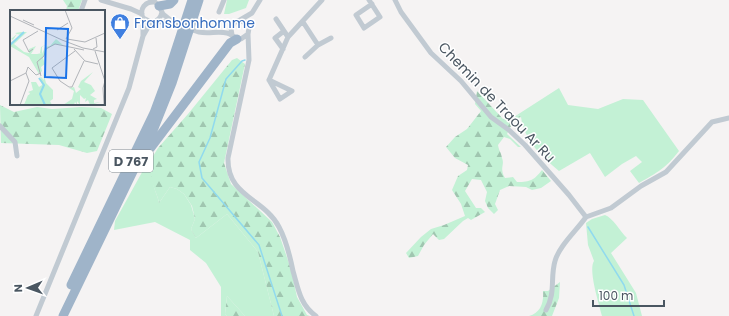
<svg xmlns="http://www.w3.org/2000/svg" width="729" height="316" font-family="Poppins,sans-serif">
	<defs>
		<pattern id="forest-firs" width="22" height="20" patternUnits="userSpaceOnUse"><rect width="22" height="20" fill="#c3f1d5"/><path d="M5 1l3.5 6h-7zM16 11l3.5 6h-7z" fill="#a0c6b0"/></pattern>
	</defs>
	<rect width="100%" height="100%" fill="#f5f3f3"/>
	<!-- grass -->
	<path fill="#c3f1d5" d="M227 0H249L246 8 229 14H224Z
		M559 88 568 105 598 109 623 99 643 100 679 151C666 168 658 172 639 183L630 171 642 162 636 156 622 164 605 177 590 153 559 171C542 157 524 140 521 117L517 115Z
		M146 165C153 172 151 174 153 183 154 190 158 196 159 203L170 187 177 189 184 194 191 205 195 219 191 229 196 238 227 214 258 252 274 316H245L227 296 225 314 227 316H221V287L206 263 190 250V240L155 222 114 230 115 221Z
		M605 215C613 218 620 231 627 238L611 253 636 293 642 316H602C599 304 588 270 594 261L588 245 586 223 592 219Z"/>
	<!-- forest -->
	<path fill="url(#forest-firs)" d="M63 0H82L78 11H66L67 6Z
		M237 58 245 64 224 163 231 184 272 222 280 237 291 269 297 297 307 315 310 316H274L258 252 227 214 196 238 191 229 195 219 192 206 184 194 177 189 170 187 159 203C158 197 155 191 153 185 150 177 153 174 147 166L158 148 188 114 232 60Z
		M477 91 503 119 512 118 517 115 521 117 513 122 507 134 521 147H518L510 139 504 137 498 145C499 151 501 152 502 158 505 165 499 168 505 178L513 177 517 182C531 182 534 180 542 170L551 181 541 188 532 190 526 187 509 186 500 190 495 204 498 210 494 214 488 208 485 201 487 192 481 180 472 179 465 191 476 208H481L485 212 471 220 468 218 463 221 444 239 439 240 433 234 424 245 418 256 409 258 406 253 421 237 431 229 444 225 465 216 461 204 452 190 458 176 467 170 468 165 455 158 446 147 455 137 467 129 481 111 475 104Z
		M0 105 14 112 37 107 52 109 81 107 101 108 112 114 97 151 87 153 59 145 1 143Z
		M560 282 559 298 552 316H529C541 313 544 302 543 291H548Z
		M227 296 245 316H227L225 314Z"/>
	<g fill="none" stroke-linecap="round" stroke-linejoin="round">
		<!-- stream -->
		<path stroke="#90daee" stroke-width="1.5" d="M245 60 242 61 226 79 210 138 199 162 202 178 259 245 282 316
			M588 227 624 285 634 316"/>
		<!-- minor -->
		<path stroke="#c1cad2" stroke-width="5" d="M101 0 131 9 142 14
			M369 0 380 17 364 28 356 15 372 4
			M395 0 401 12 431 53 461 81 491 117 509 130 525 145 569 195 586 217
			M81 11 85 0
			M162 12C161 18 157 22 151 22L143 18C139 9 145 1 155 2 160 6 160 9 163 14 166 17 171 20 175 23
			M219 12 224 0
			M276 19 288 37
			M240 20 252 13 260 0
			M154 22C170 20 183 28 199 32 208 34 218 31 227 33 232 34 235 39 241 39L248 34 249 28 247 24 240 20 235 22 231 29 232 35
			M303 22 318 45
			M248 34 249 60 228 158C227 197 264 198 279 227 286 240 290 256 293 271 298 288 300 305 316 316
			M143 35V18
			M283 49 275 38 284 31
			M305 57 318 45 331 38
			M269 80 288 37 322 0
			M269 80 292 91 280 99Z
			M0 126 15 142 17 156
			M586 217 611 208 641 186 666 172 712 122 729 118
			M546 310C556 293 550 278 555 261 559 246 577 230 586 217
			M36 316 129 88 143 36 151 22"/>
		<!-- trunk -->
		<path stroke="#9fb4c9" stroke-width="9" d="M159 6 170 4 174 0
			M146 154 230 43 237 39
			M71 285 154 113 164 86 192 0
			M63 316 154 128 172 83 199 0"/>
	</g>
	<!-- icons -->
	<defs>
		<symbol id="shop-pin" viewBox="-11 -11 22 30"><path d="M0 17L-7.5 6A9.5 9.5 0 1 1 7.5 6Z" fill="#3f7fe0" stroke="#fff"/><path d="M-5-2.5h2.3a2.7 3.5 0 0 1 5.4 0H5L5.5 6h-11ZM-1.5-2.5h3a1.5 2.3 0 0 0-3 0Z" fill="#fff"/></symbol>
	</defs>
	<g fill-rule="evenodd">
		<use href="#shop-pin" x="109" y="12" width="22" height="30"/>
	</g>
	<g text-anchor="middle" stroke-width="3" stroke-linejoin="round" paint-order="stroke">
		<!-- shield labels -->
		<rect fill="#fff" stroke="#808990" stroke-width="1" x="109" y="150" width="44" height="22" rx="3"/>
		<g font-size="13" font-weight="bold" fill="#4a5661">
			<text x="131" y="166">D 767</text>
		</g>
		<!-- shop labels -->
		<g font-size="14" fill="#366cbe" stroke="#fff" text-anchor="start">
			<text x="134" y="28">Fransbonhomme</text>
		</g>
		<!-- street labels -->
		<g font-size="14" fill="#4a5661" stroke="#fff">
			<text transform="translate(497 102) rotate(46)" y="5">Chemin de Traou Ar Ru</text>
		</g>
	</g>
	<!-- overview -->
	<g transform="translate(10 10)">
		<rect width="95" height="95" fill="#f5f3f3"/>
		<path d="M11 22H17L4 34 14 42 19 43V39L26 36 21 44H32L27 43H30L31 37 37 34 32 37V44L35 37 40 36 46 29 53 35 46 34 37 38 33 48 35 54 31 57 32 61 29 64 19 47 0 36 11 25 7 24 3 30 1 29 0 27 1 29 7 24 5 23ZM33 61 36 73 43 80V89L40 91 42 95H14L20 83 18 82 23 80 21 72H26L29 77 32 75 30 66 34 70ZM83 62 74 72 81 75 85 81 80 85 87 89 84 90V93L91 92 80 95 78 90 75 92 76 88 74 89 70 85V95L67 91V95L65 92 64 95H53L62 89 64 81 59 78 64 77 66 83 71 79 68 77 71 71Z" fill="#c3f1d5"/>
		<path d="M30 84 35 95H14L18 85Z" fill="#c3f1d5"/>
		<path fill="none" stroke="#90daee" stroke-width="2" d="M0 35 14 22M29 68 34 75 30 84 35 95"/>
		<path fill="none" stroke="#b1b4b9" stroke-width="1" d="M55 0 62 18 56 29M0 6 52 30 73 38 95 42M13 10 24 15M47 20 58 13M57 29 75 32 95 23M55 36 74 40M23 39 19 42 13 30 28 21M64 39 75 51 88 54M83 39 87 37 86 28M85 41 95 71M42 58 50 71 59 77H62L74 51M42 58 65 41M31 66 27 52 34 46 36 39 45 34 55 36M0 71 16 63M10 95 19 71 16 63 18 57 26 65 31 63M94 95 93 78 95 71"/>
		<path fill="#1a73e8" fill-opacity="0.15" stroke="#1a73e8" stroke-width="2" d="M36 18 58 19 56 68 35 67Z"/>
		<rect width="95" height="95" fill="none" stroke="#4a5661" stroke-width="2"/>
	</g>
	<!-- north arrow -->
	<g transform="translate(28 288) rotate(268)" stroke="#ffffff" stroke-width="3" paint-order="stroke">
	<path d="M0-3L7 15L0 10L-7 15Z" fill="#4a5661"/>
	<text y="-6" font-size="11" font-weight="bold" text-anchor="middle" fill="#4a5661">N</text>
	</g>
	<!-- scale -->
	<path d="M593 300v6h71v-6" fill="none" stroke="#4a5661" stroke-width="2"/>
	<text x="599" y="300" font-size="12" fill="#4a5661" stroke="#ffffff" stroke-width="3" paint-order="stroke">100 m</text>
</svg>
